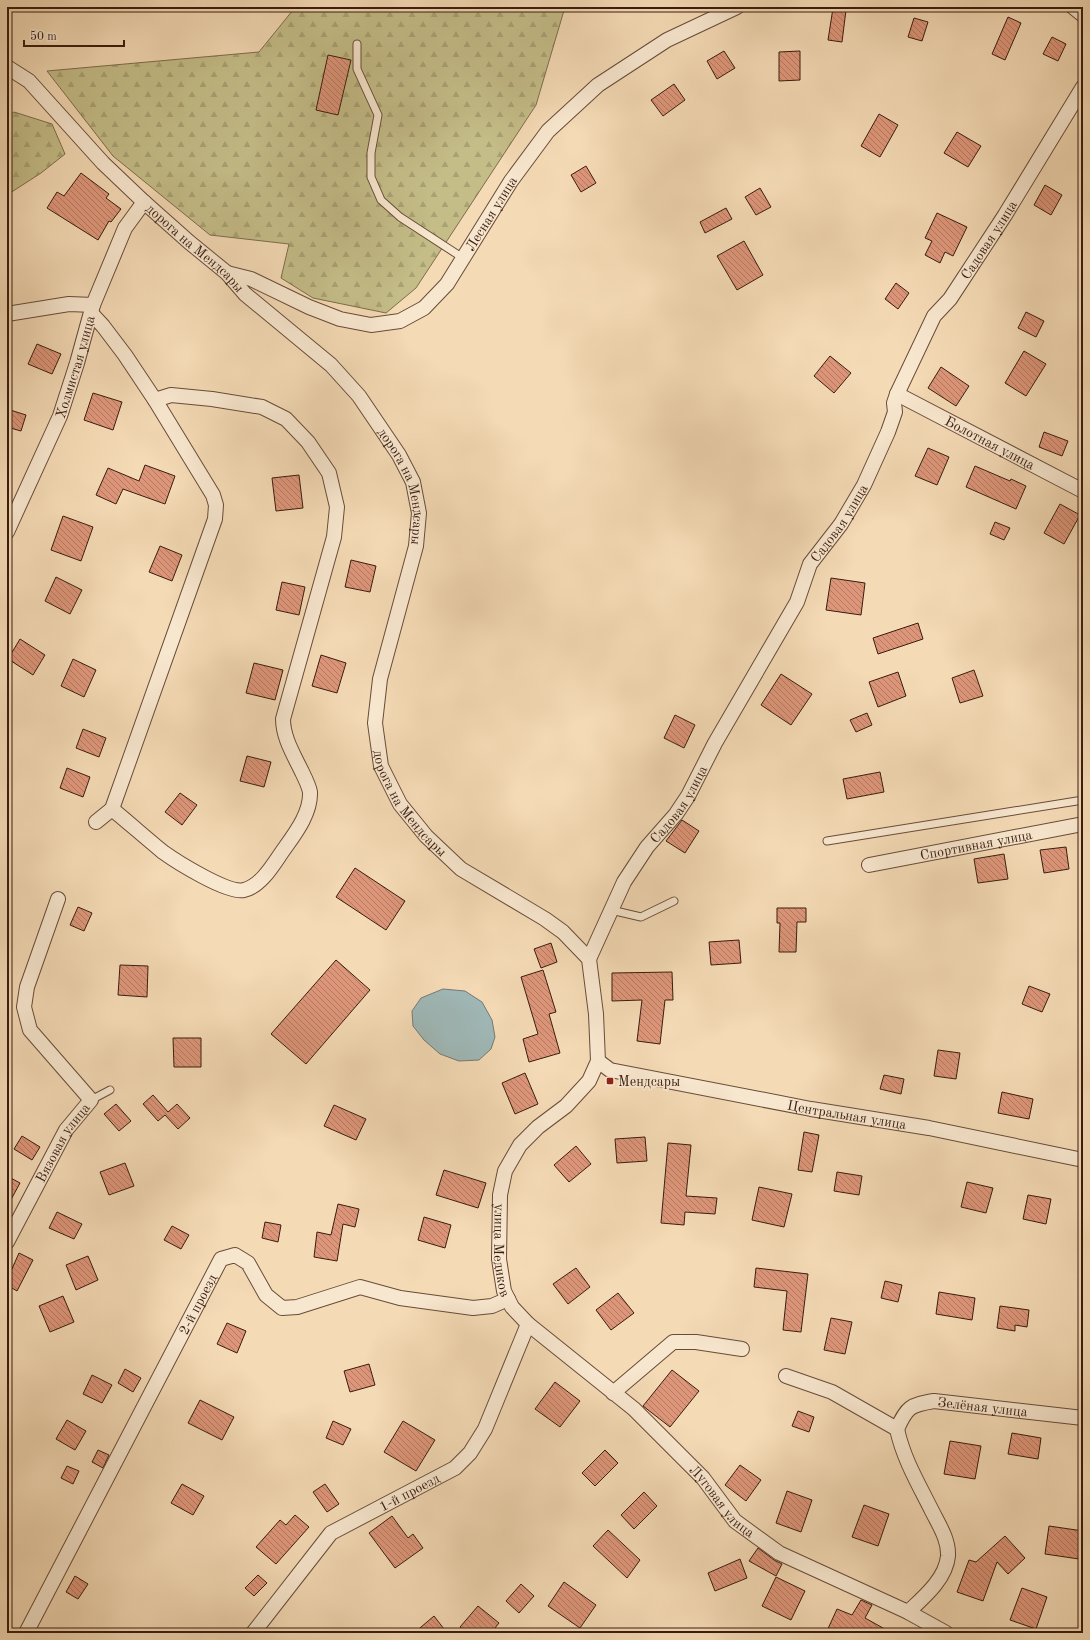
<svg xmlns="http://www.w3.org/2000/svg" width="1090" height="1640" font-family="'Old Standard TT',serif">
	<defs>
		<pattern id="forest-firs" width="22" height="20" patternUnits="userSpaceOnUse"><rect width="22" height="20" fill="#c4bd88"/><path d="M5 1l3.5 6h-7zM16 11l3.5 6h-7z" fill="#a9a274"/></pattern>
		<pattern id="building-back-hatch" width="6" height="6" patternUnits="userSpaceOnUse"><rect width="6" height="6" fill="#de967a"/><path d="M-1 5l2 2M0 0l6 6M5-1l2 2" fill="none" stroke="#b57a62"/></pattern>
	</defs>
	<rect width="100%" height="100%" fill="#f4dab5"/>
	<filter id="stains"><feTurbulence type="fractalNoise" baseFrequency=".005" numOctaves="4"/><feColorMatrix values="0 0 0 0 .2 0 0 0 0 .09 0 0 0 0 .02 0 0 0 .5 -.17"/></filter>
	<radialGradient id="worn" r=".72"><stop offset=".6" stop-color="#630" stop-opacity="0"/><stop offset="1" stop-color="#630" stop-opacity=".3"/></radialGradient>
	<!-- forest -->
	<path fill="url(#forest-firs)" stroke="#7e6c4c" d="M269 7H565L536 105 416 288 386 313 313 298 281 278 289 244 210 235 113 156 47 71 259 52 293 10Z
		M14 112 52 124 65 154 41 173 7 195V117Z"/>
	<!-- water -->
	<path fill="#9fb8b7" stroke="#767a74" d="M443 989 465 991 482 1002 492 1020 495 1037 491 1049 479 1060 459 1061 440 1054 424 1040 413 1026 412 1011 421 998Z"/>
	<!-- building -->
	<path fill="url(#building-back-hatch)" stroke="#391c0f" d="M833 8 846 10 842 42 828 40Z
		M1008 17 1021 23 1005 60 992 54Z
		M914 18 928 22 922 41 908 37Z
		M1052 37 1066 44 1058 61 1043 54Z
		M724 51 735 68 717 79 707 61Z
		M800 51V80L779 81V52Z
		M328 55 351 60 338 115 316 110Z
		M674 84 685 100 663 116 651 100Z
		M879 114 898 125 880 157 861 146Z
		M957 132 981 146 968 167 944 153Z
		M586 166 596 183 581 192 571 175Z
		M81 173 109 194 106 198 121 209 111 222 109 221 98 240 47 208 57 192 64 196Z
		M1045 185 1062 195 1051 215 1034 205Z
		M760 188 771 207 756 215 745 197Z
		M726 208 732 219 705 233 700 222Z
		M937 213 967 227 953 256 945 252 940 263 925 255 932 241 925 238Z
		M744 241 763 275 737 290 717 256Z
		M896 283 909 293 898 309 885 299Z
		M1026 312 1044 321 1036 337 1018 328Z
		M37 344 61 354 52 374 28 364Z
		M1024 351 1046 364 1026 396 1005 383Z
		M830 356 851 373 834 393 814 376Z
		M941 367 969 386 956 406 928 388Z
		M93 393 122 402 113 430 84 420Z
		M7 409 26 415 21 431 7 427Z
		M1044 432 1068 441 1062 456 1039 447Z
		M928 448 949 457 937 485 915 476Z
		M145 465 175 476 165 504 123 489 116 504 96 495 108 468 139 481Z
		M975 466 1010 481 1011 479 1026 486 1016 509 966 487Z
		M299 475 303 508 276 511 272 478Z
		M1060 504 1080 515 1064 544 1044 533Z
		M63 516 93 527 81 561 51 550Z
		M995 522 1010 528 1004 540 990 534Z
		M160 546 182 555 172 581 149 572Z
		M351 560 376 566 370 592 345 587Z
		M56 577 82 590 70 614 45 601Z
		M831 578 865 583 861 615 826 610Z
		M282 582 305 587 299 615 276 610Z
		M918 623 923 639 878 654 873 638Z
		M20 639 45 655 33 675 8 659Z
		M321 655 346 663 337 693 312 686Z
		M73 659 96 670 84 697 61 686Z
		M254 663 283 670 275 700 246 693Z
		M974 670 983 696 960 703 952 678Z
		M898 672 906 696 878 707 869 682Z
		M781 674 812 694 791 725 761 705Z
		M867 713 872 725 856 732 850 720Z
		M675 715 695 725 684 748 664 738Z
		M83 729 106 738 99 757 76 748Z
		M247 756 271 762 264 787 240 781Z
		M67 768 90 777 83 797 60 788Z
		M880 772 884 792 847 799 843 779Z
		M180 793 197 805 182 825 165 812Z
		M682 820 699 831 685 853 666 841Z
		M1066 847 1069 869 1044 873 1040 850Z
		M1004 854 1008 879 978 883 974 859Z
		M355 868 405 901 386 930 336 897Z
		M78 907 92 913 84 931 70 925Z
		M777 908H806V922H797L796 952H779L780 923H777Z
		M739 940 741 963 711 965 709 942Z
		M551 943 557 962 541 968 534 949Z
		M336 960 370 990 306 1064 271 1034Z
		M120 965 148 966 147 997 118 995Z
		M543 970 556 1012 549 1014 560 1053 529 1062 523 1039 538 1034 521 977Z
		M672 972 673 1000H665L660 1044 637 1041 642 1000 612 1001V973Z
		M1029 986 1050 994 1042 1012 1022 1004Z
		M173 1038H201V1067H174Z
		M938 1050 960 1053 956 1079 934 1076Z
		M525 1073 538 1104 515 1114 502 1083Z
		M884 1075 904 1079 901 1094 880 1089Z
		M1002 1092 1033 1099 1029 1119 998 1113Z
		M153 1095 168 1112 177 1104 190 1118 178 1129 165 1115 158 1121 143 1104Z
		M116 1104 131 1121 119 1131 104 1114Z
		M334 1105 366 1119 356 1140 324 1126Z
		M804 1132 819 1135 812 1172 798 1170Z
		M22 1136 40 1147 32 1160 14 1149Z
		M645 1137 647 1161 617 1163 615 1139Z
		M668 1143 691 1145 686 1196 717 1198 715 1214 685 1212 684 1225 661 1223Z
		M576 1146 591 1164 569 1182 554 1165Z
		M125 1163 134 1186 109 1195 100 1172Z
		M444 1170 486 1183 478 1208 436 1195Z
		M837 1172 862 1176 859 1195 834 1191Z
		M7 1176 20 1183 7 1207Z
		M967 1182 993 1188 986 1213 961 1207Z
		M759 1187 792 1194 784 1227 752 1220Z
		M1028 1195 1051 1199 1046 1224 1023 1219Z
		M338 1204 359 1209 355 1227 343 1224 337 1261 314 1257 317 1232 331 1235Z
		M57 1212 82 1224 74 1239 49 1228Z
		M424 1217 451 1225 445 1248 418 1240Z
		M265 1222 281 1225 278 1242 262 1238Z
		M172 1226 189 1235 181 1249 164 1240Z
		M19 1253 33 1260 17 1291 7 1285V1280Z
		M88 1256 98 1280 76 1290 66 1265Z
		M576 1268 590 1287 568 1304 553 1284Z
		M756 1268 808 1274 801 1332 783 1330 787 1291 754 1287Z
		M885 1281 902 1285 898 1302 881 1298Z
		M939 1292 975 1298 972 1320 936 1314Z
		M618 1293 634 1313 611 1330 596 1310Z
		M63 1296 74 1322 50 1332 39 1306Z
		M1000 1306 1029 1310 1027 1327 1015 1325V1331L997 1328Z
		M831 1318 852 1322 845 1354 824 1350Z
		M227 1323 246 1331 237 1353 217 1344Z
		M369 1364 375 1385 350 1392 344 1371Z
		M125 1369 141 1378 133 1392 118 1383Z
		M672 1370 699 1391 670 1427 643 1406Z
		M92 1375 112 1385 102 1403 83 1394Z
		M555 1382 580 1401 560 1427 535 1409Z
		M200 1400 234 1417 222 1440 188 1423Z
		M798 1411 814 1417 809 1432 792 1426Z
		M67 1420 86 1431 75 1450 56 1439Z
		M333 1421 351 1429 343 1445 326 1438Z
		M403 1421 435 1440 416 1471 384 1452Z
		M1012 1433 1041 1438 1038 1459 1008 1454Z
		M950 1441 981 1446 975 1479 944 1474Z
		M98 1450 109 1455 103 1468 92 1462Z
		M605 1450 618 1463 595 1486 582 1473Z
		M740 1465 761 1480 746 1501 725 1485Z
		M67 1466 79 1471 73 1484 61 1478Z
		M182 1484 204 1496 193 1515 171 1503Z
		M325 1484 339 1504 327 1512 313 1492Z
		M787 1491 812 1500 801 1532 776 1523Z
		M644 1492 657 1506 634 1529 621 1515Z
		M864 1505 889 1514 878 1546 852 1537Z
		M295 1515 309 1527 276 1564 256 1547 280 1520 286 1525Z
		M392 1516 408 1538 413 1534 423 1548 395 1568 369 1533Z
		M1049 1526 1083 1531 1079 1559 1045 1554Z
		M608 1530 640 1560 627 1578 593 1546Z
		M1005 1536 1025 1558 1008 1574 997 1562 983 1601 957 1592 969 1560 976 1562Z
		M758 1548 774 1560 782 1564 776 1576 749 1561Z
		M740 1559 747 1578 715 1591 708 1573Z
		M258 1575 267 1583 254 1596 245 1588Z
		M75 1576 88 1584 78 1599 66 1592Z
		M776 1577 805 1591 791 1620 762 1606Z
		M564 1582 596 1605 580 1628 548 1606Z
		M521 1584 534 1596 519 1613 506 1601Z
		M1022 1588 1047 1597 1036 1629 1010 1620Z
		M861 1600 872 1605 865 1618 892 1633H826L837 1609 852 1615Z
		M478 1606 499 1623 491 1633H467L460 1627Z
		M434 1616 444 1629 439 1633H414Z"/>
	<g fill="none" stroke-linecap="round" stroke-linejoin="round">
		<defs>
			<path id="service" d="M357 44V69L378 115 371 153V177L381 200 400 217 463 258
				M827 841 1083 800
				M611 910 641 917 674 901
				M91 1100 110 1090"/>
			<g id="minor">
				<path d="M1073 7 1083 15"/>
				<path id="s1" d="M7 67 29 81 103 163 144 202 189 242 227 273 245 294 331 365 359 396 399 455 413 482 419 513 416 546 380 679 375 723 381 766 400 804 426 836 461 869 545 919 563 932 589 959 596 1014 598 1061 589 1081 566 1106 538 1127 520 1145 505 1171 500 1195 499 1259 504 1291 512 1307 528 1324 634 1409 703 1478 735 1521 779 1553 908 1612 946 1633"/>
				<path id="s2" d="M227 273 251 279 309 307 340 319 371 325 400 321 424 308 447 284 511 181 548 131 598 85 667 40 737 7"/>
				<path d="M91 313 103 326 125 355 155 400 213 495 216 505 215 519 112 809 96 822"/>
				<path d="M7 314 69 304 93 305"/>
				<path id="s3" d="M897 394 1083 491"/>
				<path id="s4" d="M7 532 60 416 77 363 93 305 125 228 144 202"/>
				<path d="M112 809C129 823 146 838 163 852 177 862 228 894 244 890 261 886 273 865 282 852 294 835 311 814 310 792 309 786 305 778 302 772 294 755 283 738 283 719L334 537 337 507 329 473 308 442 286 419 262 407 212 399 171 395 155 400"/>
				<path id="s5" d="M869 865 1083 824"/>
				<path id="s6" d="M589 959 624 882 647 847 676 814 688 796 715 743 797 602 810 564 841 524 864 485 888 432 895 412 894 403 897 394 934 316 950 299 1005 215 1083 87"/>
				<path id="s7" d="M598 1061 610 1070 811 1109 929 1128 1083 1160"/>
				<path id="s8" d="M7 1242 66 1130 91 1100 30 1030 24 1007 27 987 58 899"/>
				<path d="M786 1376 832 1392 897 1429C903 1458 919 1485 932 1511 939 1525 949 1540 948 1556 946 1579 923 1598 908 1612"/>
				<path d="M613 1393 673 1342H696L742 1349"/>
				<path id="s9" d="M897 1429C907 1407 910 1405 934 1401L1083 1418"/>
				<path id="s10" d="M26 1633 221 1259 235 1255 248 1263 266 1295 282 1308 297 1307 360 1287 400 1298 473 1308 492 1306 508 1299"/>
				<path id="s11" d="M253 1633 331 1533 455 1468 470 1453 485 1429 528 1324"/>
			</g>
		</defs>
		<!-- service casing -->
		<use href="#service" stroke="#684c38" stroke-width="9"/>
		<!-- minor casing -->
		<use href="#minor" stroke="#684c38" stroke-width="16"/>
		<!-- service -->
		<use href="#service" stroke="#f8e7cf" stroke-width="7"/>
		<!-- minor -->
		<use href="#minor" stroke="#f8e7cf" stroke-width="14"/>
	</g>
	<!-- markers -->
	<rect fill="#8f2418" stroke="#f8e7cf" stroke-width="1.5" x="606" y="1077" width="8" height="8" rx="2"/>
	<g text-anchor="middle" stroke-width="3.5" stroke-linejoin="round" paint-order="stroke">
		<!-- street labels -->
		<g font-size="14" fill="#391c0f" stroke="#f8e7cf">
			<text dy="5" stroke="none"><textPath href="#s2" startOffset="327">Лесная улица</textPath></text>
			<text dy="5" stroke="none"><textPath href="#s6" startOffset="829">Садовая улица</textPath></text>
			<text dy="5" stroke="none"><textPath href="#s1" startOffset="262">дорога на Мендсары</textPath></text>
			<text dy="5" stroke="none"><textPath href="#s4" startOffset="179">Холмистая улица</textPath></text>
			<text dy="5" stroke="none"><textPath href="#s3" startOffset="105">Болотная улица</textPath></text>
			<text dy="5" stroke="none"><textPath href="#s1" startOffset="586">дорога на Мендсары</textPath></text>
			<text dy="5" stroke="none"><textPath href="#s6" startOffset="505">Садовая улица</textPath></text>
			<text dy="5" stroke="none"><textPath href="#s1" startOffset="922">дорога на Мендсары</textPath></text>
			<text dy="5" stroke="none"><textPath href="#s6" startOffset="180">Садовая улица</textPath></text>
			<text dy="5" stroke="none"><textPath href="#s5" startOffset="109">Спортивная улица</textPath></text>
			<text dy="5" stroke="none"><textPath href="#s7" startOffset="256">Центральная улица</textPath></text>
			<text dy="5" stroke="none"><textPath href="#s8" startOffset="114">Вязовая улица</textPath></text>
			<text dy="5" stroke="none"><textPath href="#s1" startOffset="1493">улица Медиков</textPath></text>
			<text dy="5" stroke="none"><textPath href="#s10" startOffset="371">2-й проезд</textPath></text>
			<text dy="5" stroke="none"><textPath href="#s9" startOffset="99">Зелёная улица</textPath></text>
			<text dy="5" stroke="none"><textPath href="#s11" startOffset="215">1-й проезд</textPath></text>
			<text dy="5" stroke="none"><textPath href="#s1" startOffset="1839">Луговая улица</textPath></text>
		</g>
		<!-- poi labels -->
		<g font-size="14" fill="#391c0f" stroke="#f8e7cf" text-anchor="start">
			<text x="618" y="1086">Мендсары</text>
		</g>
	</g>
	<!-- margin -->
	<rect width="1090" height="1640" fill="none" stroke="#f4dab5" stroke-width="24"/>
	<rect x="8" y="8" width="1074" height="1624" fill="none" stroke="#391c0f" stroke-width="2"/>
	<rect x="12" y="12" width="1066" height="1616" fill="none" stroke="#391c0f"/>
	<!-- scale -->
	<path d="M24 40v6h100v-6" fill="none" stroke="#391c0f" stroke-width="2"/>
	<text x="30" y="40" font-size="12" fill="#391c0f" stroke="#f8e7cf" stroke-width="3" paint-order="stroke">50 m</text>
	<rect width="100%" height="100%" filter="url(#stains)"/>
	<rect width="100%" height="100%" fill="url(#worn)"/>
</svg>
